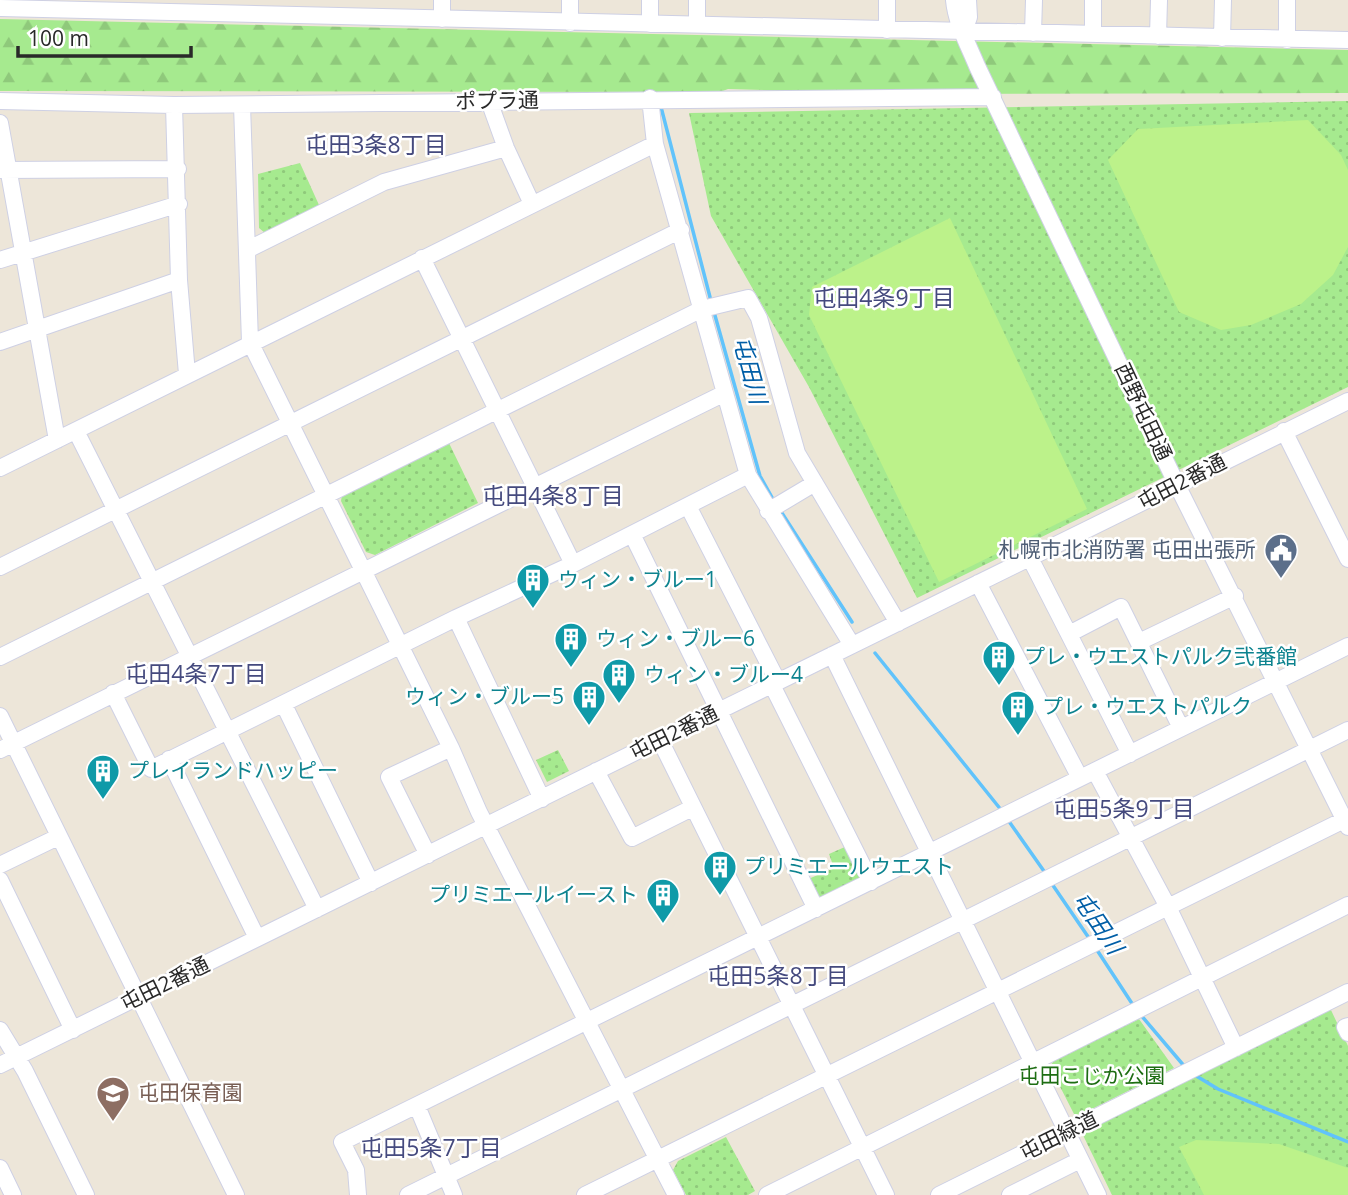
<svg xmlns="http://www.w3.org/2000/svg" width="1348" height="1195" font-family="'Open Sans','Noto Sans JP',sans-serif">
	<defs>
		<pattern id="forest-firs" width="22" height="20" patternUnits="userSpaceOnUse" patternTransform="scale(1.75)"><rect width="22" height="20" fill="#a6ea8f"/><path d="M5 1l3.5 6h-7zM16 11l3.5 6h-7z" fill="#8fc97b"/></pattern>
		<pattern id="park-dots" width="8" height="8" patternUnits="userSpaceOnUse" patternTransform="scale(1.75)"><rect width="8" height="8" fill="#a6ea8f"/><path d="M2 2h.1M6 6h.1" fill="none" stroke="#8fc97b" stroke-width="1.8" stroke-linecap="round"/></pattern>
	</defs>
	<rect width="100%" height="100%" fill="#ede6d9"/>
	<!-- forest -->
	<path fill="url(#forest-firs)" d="M0 19 1348 50V93L889 94 728 89 720 92 0 91Z"/>
	<!-- park -->
	<path fill="url(#park-dots)" d="M1348 101V387L917 598 809 387 711 216 689 113Z
		M300 163 319 205 265 233 259 228 258 174Z
		M449 443 478 503 375 555 366 552 341 501 342 495Z
		M558 750 569 771 547 782 536 760Z
		M847 846 864 884 818 905 806 880 834 868 829 854Z
		M1330 1008 1348 1046V1195H1112L1081 1131Z
		M1139 1019 1174 1068 1080 1115 1074 1114 1050 1067 1054 1060Z
		M726 1137 755 1191 748 1195H686L673 1170 678 1161Z"/>
	<!-- pitch -->
	<path fill="#bcf28a" d="M1308 120 1341 155 1348 170V247L1333 275 1301 304 1251 325 1221 330 1179 312 1108 160 1138 129Z
		M950 218 1087 509 939 582 809 315 812 287Z
		M1196 1140 1279 1144 1348 1168V1195H1204L1179 1147Z"/>
	<g fill="none" stroke-linecap="round" stroke-linejoin="round">
		<!-- stream -->
		<path stroke="#61c3fb" stroke-width="3.5" d="M661 107 711 301
			M714 312 760 476 774 501
			M780 510 852 622
			M875 653 1002 811
			M1008 820 1046 874
			M1052 884 1091 941
			M1095 947 1133 1005
			M1140 1014 1185 1067
			M1193 1074 1218 1089 1348 1142"/>
		<defs>
			<path id="minor" d="M650 0V24
				M887 0V30
				M954 0C956 23 968 44 977 66L1177 485 1348 827
				M0 8 1348 40
				M442 19V0
				M570 23V0
				M697 25V0
				M964 31 969 17 968 0
				M1033 33 1034 0
				M1093 34V0
				M1158 36 1159 0
				M1222 38 1223 0
				M1287 40V0
				M650 98 655 144 748 475 852 645
				M0 101 174 105 993 97
				M489 101 506 148 532 204
				M174 105 179 280 187 374
				M242 105 250 342 451 748 479 812 676 1195
				M0 123 57 440
				M0 170 178 169
				M249 249 384 182 506 148
				M422 258 573 564
				M0 260 179 204
				M0 342 179 280
				M76 431 317 909
				M1284 431 1348 559
				M0 468 655 144
				M688 506 778 682
				M768 511 815 483
				M632 534 816 909
				M1030 558 1130 754
				M0 567 681 230
				M978 583 1080 778
				M456 618 542 799
				M1069 634 1121 607 1181 728
				M1139 642 1235 596
				M832 655 1098 1195
				M0 657 702 309 748 298 759 318 797 453 898 623
				M772 685 871 882
				M113 693 151 769 456 618 573 564 748 475
				M284 705 371 883
				M0 716 236 1195
				M660 740 886 1195
				M0 750 725 393
				M169 759 257 938
				M596 771 632 838 692 808
				M1095 771 1168 907 1236 1048
				M428 855 389 777 451 748
				M0 865 58 837
				M0 880 73 1030
				M1348 1026 1345 1027 1348 1033
				M0 1030 25 1071 86 1195
				M0 1065 1348 401
				M417 1106 454 1195
				M0 1168 13 1195
				M358 1195 356 1170 342 1142 1348 646
				M408 1195 1348 730
				M585 1195 1348 818
				M767 1195 1348 905
				M939 1195 1348 992
				M1010 1195 1080 1160"/>
		</defs>
		<!-- minor casing -->
		<use href="#minor" stroke="#ced0e4" stroke-width="18"/>
		<!-- minor -->
		<use href="#minor" stroke="#fff" stroke-width="16"/>
	</g>
	<!-- icons -->
	<defs>
		<symbol id="civic-pin" viewBox="-11 -11 22 30"><path d="M0 17L-7.5 6A9.5 9.5 0 1 1 7.5 6Z" fill="#5c6f8a" stroke="#fff"/><path d="M-.6-6.5H3V-4.5H.6V-3L4-1V1h2V6H-6V1h2V-1L-.6-3ZM-1.2 2.5V6h2.4V2.5Z" fill="#fff"/></symbol>
		<symbol id="building-pin" viewBox="-11 -11 22 30"><path d="M0 17L-7.5 6A9.5 9.5 0 1 1 7.5 6Z" fill="#0f9aa8" stroke="#fff"/><path d="M-4-6H4V6H1V3H-1V6H-4ZM-2.5-4.3h1.7v1.8h-1.7ZM.8-4.3h1.7v1.8H.8ZM-2.5-1h1.7V.8h-1.7ZM.8-1h1.7V.8H.8Z" fill="#fff"/></symbol>
		<symbol id="school-pin" viewBox="-11 -11 22 30"><path d="M0 17L-7.5 6A9.5 9.5 0 1 1 7.5 6Z" fill="#8d6e63" stroke="#fff"/><path d="M0-5L7-2L0 1L-7-2ZM-4 1L0 2.5L4 1V4Q0 6-4 4Z" fill="#fff"/></symbol>
	</defs>
	<g fill-rule="evenodd">
		<use href="#civic-pin" x="1262" y="531" width="38" height="52"/>
		<use href="#building-pin" x="514" y="561" width="38" height="52"/>
		<use href="#building-pin" x="552" y="620" width="38" height="52"/>
		<use href="#building-pin" x="980" y="638" width="38" height="52"/>
		<use href="#building-pin" x="600" y="656" width="38" height="52"/>
		<use href="#building-pin" x="570" y="678" width="38" height="52"/>
		<use href="#building-pin" x="999" y="688" width="38" height="52"/>
		<use href="#building-pin" x="84" y="752" width="38" height="52"/>
		<use href="#building-pin" x="701" y="848" width="38" height="52"/>
		<use href="#building-pin" x="644" y="876" width="38" height="52"/>
		<use href="#school-pin" x="94" y="1074" width="38" height="52"/>
	</g>
	<g text-anchor="middle" stroke-width="5" stroke-linejoin="round" paint-order="stroke">
		<!-- street labels -->
		<g font-size="21" fill="#292929" stroke="#fff">
			<text transform="translate(497 101) rotate(-1)" y="7">ポプラ通</text>
			<text transform="translate(1143 412) rotate(65)" y="7">西野屯田通</text>
			<text transform="translate(1182 482) rotate(-27)" y="7">屯田2番通</text>
			<text transform="translate(674 733) rotate(-26)" y="7">屯田2番通</text>
			<text transform="translate(165 984) rotate(-26)" y="7">屯田2番通</text>
			<text transform="translate(1059 1136) rotate(-26)" y="7">屯田緑道</text>
		</g>
		<!-- service labels -->
		<g font-size="21" fill="#4e5e75" stroke="#fff" text-anchor="end">
			<text x="1256" y="557">札幌市北消防署 屯田出張所</text>
		</g>
		<!-- culture labels -->
		<g font-size="21" fill="#0d838f" stroke="#fff" text-anchor="start">
			<text x="558" y="587">ウィン・ブルー1</text>
			<text x="596" y="646">ウィン・ブルー6</text>
			<text x="1024" y="664">プレ・ウエストパルク弐番館</text>
			<text x="644" y="682">ウィン・ブルー4</text>
			<text x="564" y="704" text-anchor="end">ウィン・ブルー5</text>
			<text x="1042" y="714">プレ・ウエストパルク</text>
			<text x="128" y="778">プレイランドハッピー</text>
			<text x="744" y="874">プリミエールウエスト</text>
			<text x="638" y="902" text-anchor="end">プリミエールイースト</text>
		</g>
		<!-- park labels -->
		<g font-size="21" fill="#1d6d12" stroke="#fff">
			<text x="1092" y="1083">屯田こじか公園</text>
		</g>
		<!-- education labels -->
		<g font-size="21" fill="#785e54" stroke="#fff" text-anchor="start">
			<text x="138" y="1100">屯田保育園</text>
		</g>
		<!-- neighbourhood labels -->
		<g font-size="23" fill="#454a7e" stroke="#fff">
			<text x="376" y="153">屯田3条8丁目</text>
			<text x="884" y="306">屯田4条9丁目</text>
			<text x="553" y="504">屯田4条8丁目</text>
			<text x="196" y="682">屯田4条7丁目</text>
			<text x="1124" y="817">屯田5条9丁目</text>
			<text x="778" y="984">屯田5条8丁目</text>
			<text x="431" y="1156">屯田5条7丁目</text>
		</g>
		<!-- water labels -->
		<g font-size="23" font-style="italic" fill="#005ea6" stroke="#fff">
			<text transform="translate(750 370) rotate(75)" y="8">屯田川</text>
			<text transform="translate(1098 923) rotate(56)" y="8">屯田川</text>
		</g>
	</g>
	<!-- scale -->
	<path d="M18 46v10h173v-10" fill="none" stroke="#292929" stroke-width="3.5"/>
	<text x="28" y="46" font-size="21" fill="#292929" stroke="#ffffff" stroke-width="5" paint-order="stroke">100 m</text>
</svg>
